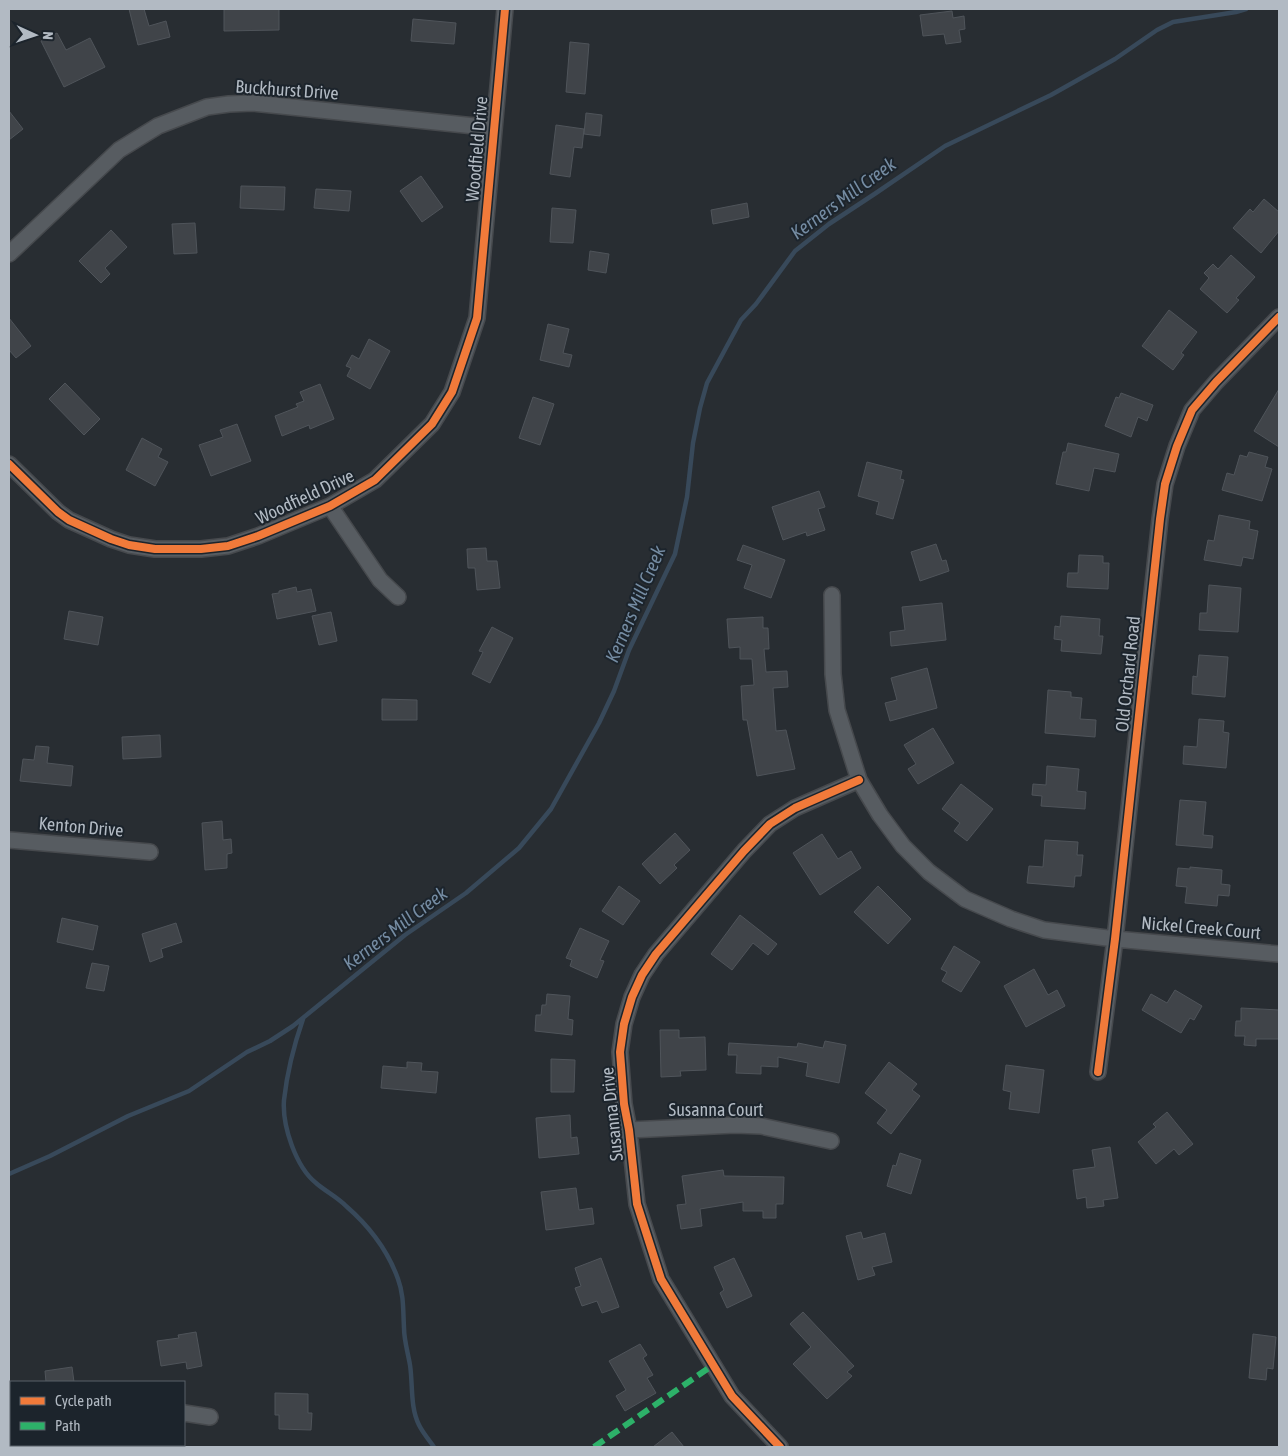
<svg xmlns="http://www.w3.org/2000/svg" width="1288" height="1456" font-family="'Asap Condensed',sans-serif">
	<rect width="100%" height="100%" fill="#282d32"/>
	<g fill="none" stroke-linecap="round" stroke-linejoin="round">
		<!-- stream -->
		<path stroke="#38495a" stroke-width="4.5" d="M303 1019C294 1045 287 1073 284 1100 282 1126 296 1167 316 1183 325 1191 337 1197 346 1206 369 1226 388 1251 398 1279 404 1295 403 1311 404 1328 404 1340 408 1353 410 1365 413 1385 410 1407 419 1425 423 1433 429 1440 434 1447
			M9 1174 50 1156 128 1116 189 1091 247 1052 270 1041 293 1026 405 935 466 893 519 848 551 809 599 723 614 691 629 650 675 554 687 497 693 443 700 408 707 383 741 320 756 304 795 251 829 224 876 193 945 146 1051 95 1115 59 1157 30 1173 22 1236 12 1246 9"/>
	</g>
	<!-- building -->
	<path fill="#404449" stroke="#4f545a" d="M129 9H144L149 26 166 21 170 37 138 45Z
		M224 9H279V30L224 31Z
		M952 11 953 18 964 16 965 29 959 30 961 42 946 44 944 34 923 36 920 15Z
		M413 19 456 23 454 44 411 41Z
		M57 33 66 50 90 38 105 67 64 87 41 41Z
		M570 42 589 44 585 94 566 92Z
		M9 111 23 129 9 140Z
		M586 113 602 115 600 136 584 134Z
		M556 125 584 129 582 148 574 147 570 177 550 174Z
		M421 176 443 207 422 222 400 191Z
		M241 186 285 187 284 210 240 208Z
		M316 189 351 191 349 211 314 208Z
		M1264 199 1279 212V231L1261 253 1233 228 1250 209 1253 212Z
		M747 203 749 217 713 224 711 210Z
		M552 208 576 210 573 243 550 242Z
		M195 223 197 253 174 254 172 224Z
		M111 230 127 247 105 268 110 274 101 283 79 261Z
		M590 251 609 254 606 273 588 270Z
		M1231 255 1255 277 1236 298 1239 300 1227 313 1200 289 1209 278 1204 273 1213 264 1218 269Z
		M1169 310 1197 332 1181 353 1184 355 1173 370 1142 346Z
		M9 318 31 346 16 358 9 350Z
		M548 324 569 329 563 353 572 355 569 367 540 360Z
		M369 339 390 351 370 389 347 376 351 368 346 366 352 355 359 359Z
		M65 383 100 419 84 435 49 399Z
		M320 384 334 419 310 429 309 425 282 436 275 416 298 407 296 404 304 401 300 392Z
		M1279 389V447L1254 431Z
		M1121 393 1153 405 1147 421 1138 417 1131 437 1105 426 1116 397 1119 398Z
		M533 397 554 404 540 445 519 438Z
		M237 424 251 461 211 476 199 445 223 437 220 430Z
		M142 438 162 449 158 457 168 462 155 486 126 470Z
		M1068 443 1119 454 1115 472 1094 468 1089 491 1056 484 1063 452H1066Z
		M1249 452 1268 457 1265 467 1272 469 1262 501 1222 490 1227 473 1234 475 1240 455 1247 457Z
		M867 462 902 471 900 479 904 480 893 519 876 514 879 502 858 496Z
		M819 491 825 507 818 509 825 530 807 536 806 532 783 540 772 507Z
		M1219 515 1250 521 1249 529 1258 531 1253 559 1243 557 1241 566 1204 560 1208 540 1214 541Z
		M936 544 942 561 946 560 949 571 920 581 911 552Z
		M743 545 785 560 771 598 744 588 752 565 737 560Z
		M486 548 487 561H497L500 588 477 590 475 568H468L467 549Z
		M1079 555 1103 556V563H1109L1108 589 1067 587 1068 573H1078Z
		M1209 585 1241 588 1238 632 1199 630 1200 613H1207Z
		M296 587 297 592 311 589 316 611 277 619 272 594 279 593V591Z
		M942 603 946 640 891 646 890 632 905 630 902 607Z
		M69 611 103 617 98 645 64 639Z
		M331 612 337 641 319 645 312 616Z
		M1061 616 1100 619 1099 636H1103L1101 654 1061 651 1062 640 1054 639 1055 626 1060 627Z
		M763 617V628H768L769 649H764L766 672 787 671 788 687 773 688 776 731 786 730 795 769 757 776 747 720H743L741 686 754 685 752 659H740V647L729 648 727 619Z
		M492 627 513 638 490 683 472 674 483 652 479 651Z
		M1199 655 1228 657 1225 697 1192 694 1193 676 1197 677Z
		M927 668 937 708 890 721 885 703 897 700 891 678Z
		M1048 690 1071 692V697L1082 698 1080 719 1096 720 1095 737 1045 733Z
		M382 699 417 700V720H382Z
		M1199 719 1224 721 1223 732 1229 733 1226 768 1183 764 1184 746 1197 747Z
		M933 728 954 763 918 784 908 769 916 764 904 745Z
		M160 735 161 757 123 759 122 737Z
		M36 746 49 747 47 763 73 766 71 786 20 781 23 759 34 760Z
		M1047 766 1079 769 1077 791 1086 792 1085 809 1041 806 1042 796 1032 795 1033 784 1046 785Z
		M961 784 993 809 967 841 954 831 960 823 942 809Z
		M1180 800 1206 802 1203 835 1213 836 1212 848 1176 845Z
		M222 821 223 840 231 839 232 853 227 854V868L205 870 202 823Z
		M675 833 690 850 674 865 677 868 660 884 642 864Z
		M822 834 838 859 851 851 861 868 820 895 793 853Z
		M1045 840 1078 842 1077 855H1083L1081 876H1075L1074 887 1027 883 1029 866 1043 867Z
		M1190 867 1222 870 1221 884 1230 885 1229 896 1218 895 1217 906 1185 903 1187 887 1176 886 1178 868 1190 869Z
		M619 886 640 901 623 925 602 911Z
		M878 886 911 919 888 944 854 912Z
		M740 915 777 944 768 955 753 943 732 970 711 954Z
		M62 918 98 926 93 950 57 942Z
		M176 923 182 942 161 949 163 957 150 962 142 934Z
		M580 928 609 941 600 960 604 961 597 978 570 966 572 960 566 958Z
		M954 946 980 962 961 992 942 981 947 972 941 969Z
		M92 963 109 966 104 991 86 988Z
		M1034 969 1048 995 1057 990 1065 1006 1026 1027 1004 986Z
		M1175 990 1202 1006 1194 1020 1190 1018 1181 1033 1142 1010 1151 994 1167 1003Z
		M547 994 570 996 568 1019 573 1020 572 1035 535 1031 536 1015H541L542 1005H546Z
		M1241 1008 1279 1010V1039H1256V1046L1244 1045 1245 1036H1235L1236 1021H1241Z
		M660 1030H679V1038L705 1037 706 1070 680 1071 681 1076 661 1077Z
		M825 1041 846 1045 839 1083 806 1076 808 1063 778 1057V1067L761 1066V1074L736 1073 737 1055H728L729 1043 797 1047 798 1043 823 1048Z
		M551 1059 575 1060 574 1092H551Z
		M407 1062 422 1063 421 1071 438 1072 436 1093 381 1088 383 1066 407 1068Z
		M889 1062 917 1084 912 1090 920 1096 891 1134 877 1123 887 1110 865 1093Z
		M1006 1065 1044 1070 1039 1113 1009 1109 1011 1092 1003 1090Z
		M1167 1112 1193 1144 1179 1155 1174 1149 1156 1164 1138 1142 1156 1127 1153 1124Z
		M570 1115 571 1138 577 1137 579 1154 539 1158 536 1118Z
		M1110 1147 1118 1198 1103 1200 1104 1206 1087 1208 1086 1197 1077 1199 1073 1170 1095 1167 1092 1150Z
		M900 1153 921 1160 911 1194 887 1186 893 1165 896 1166Z
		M723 1170 724 1176 784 1177 783 1204H776V1218H763V1211H743V1202L700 1209 702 1226 681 1229 677 1205 686 1204 682 1176Z
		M576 1188 579 1210 592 1208 594 1224 546 1230 541 1192Z
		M861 1232 863 1239 885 1233 892 1262 872 1267 875 1275 858 1280 846 1236Z
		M601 1258 619 1307 602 1313 597 1301 582 1306 575 1288 581 1286 575 1268Z
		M734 1258 752 1296 727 1308 720 1293 724 1290 714 1267Z
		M803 1312 854 1366 847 1372 852 1376 827 1399 793 1364 811 1347 790 1324Z
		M196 1332 202 1366 187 1369 186 1362 161 1366 157 1341 179 1338 178 1335Z
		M1253 1334 1276 1337 1273 1369 1267 1368 1266 1380 1249 1378Z
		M640 1344 647 1355 643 1358 653 1375 647 1378 656 1393 625 1411 616 1396 626 1390 609 1361Z
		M72 1367 74 1382H46L45 1371Z
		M275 1393 308 1394V1413H312L311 1430 279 1429V1415H275Z
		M672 1432 684 1447H653Z"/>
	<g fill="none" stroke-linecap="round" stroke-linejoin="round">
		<defs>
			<path id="minor" d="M9 254 119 150 158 126 207 107 229 104 253 103 494 128
				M9 464 58 512 69 520 111 539 129 545 155 549H201L228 546 258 536 330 506 375 480 432 424 452 392 477 318 505 9
				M330 506 380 580 398 597
				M832 595 833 674 837 710 859 780 880 815 903 846 929 872 965 899 1011 919 1044 930 1115 939 1279 954
				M9 840 150 852
				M1098 1072 1115 939 1160 519 1165 484 1177 446 1192 410 1216 382 1279 317
				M629 1130 735 1125 761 1126 831 1141
				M184 1413 210 1417
				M46 1447 55 1445
				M780 1447 732 1396 661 1279 637 1204 629 1130 624 1104 620 1052 624 1024 632 997 642 975 656 954 744 851 770 824 795 808 859 780"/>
		</defs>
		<!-- minor casing -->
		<use href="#minor" stroke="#46494d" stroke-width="18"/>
		<!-- minor -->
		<use href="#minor" stroke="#575c61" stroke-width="15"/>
		<!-- quiet -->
		<path stroke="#2db169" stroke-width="6" stroke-dasharray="12 6" stroke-linecap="butt" d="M594 1447 713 1365"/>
		<defs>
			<path id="cycleway" d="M9 464 58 512 69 520 111 539 129 545 155 549H201L228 546 258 536 330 506 375 480 432 424 452 392 477 318 505 9
				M1098 1072 1115 939 1160 519 1165 484 1177 446 1192 410 1216 382 1279 317
				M780 1447 732 1396 661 1279 637 1204 629 1130 624 1104 620 1052 624 1024 632 997 642 975 656 954 744 851 770 824 795 808 859 780"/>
		</defs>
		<!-- cycleway casing -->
		<use href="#cycleway" stroke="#1c242c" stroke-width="11"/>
		<!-- cycleway -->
		<use href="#cycleway" stroke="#f17a3a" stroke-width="8"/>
	</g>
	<g text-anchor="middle" stroke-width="4" stroke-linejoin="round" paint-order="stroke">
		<!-- street labels -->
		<g font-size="18" fill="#b2bac3" stroke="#1c242c">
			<text transform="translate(287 90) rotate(4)" y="6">Buckhurst Drive</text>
			<text transform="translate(477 149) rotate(-85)" y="6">Woodfield Drive</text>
			<text transform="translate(305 497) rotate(-25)" y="6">Woodfield Drive</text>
			<text transform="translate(1128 674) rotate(-84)" y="6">Old Orchard Road</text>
			<text transform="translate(81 827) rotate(5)" y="6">Kenton Drive</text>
			<text transform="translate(1201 928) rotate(5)" y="6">Nickel Creek Court</text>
			<text x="716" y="1116">Susanna Court</text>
			<text transform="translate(612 1114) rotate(-96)" y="6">Susanna Drive</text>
		</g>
		<!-- water labels -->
		<g font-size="19" font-style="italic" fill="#758ca3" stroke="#1c242c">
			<text transform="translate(843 198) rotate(-36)" y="7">Kerners Mill Creek</text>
			<text transform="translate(635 604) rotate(-67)" y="7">Kerners Mill Creek</text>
			<text transform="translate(395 928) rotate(-37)" y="7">Kerners Mill Creek</text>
		</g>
	</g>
	<!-- border -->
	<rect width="1288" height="1456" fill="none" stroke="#b2bac3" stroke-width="20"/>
	<!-- legend -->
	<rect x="10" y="1381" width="175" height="65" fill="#1c242c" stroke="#586068"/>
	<rect x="20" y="1397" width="25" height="8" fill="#f17a3a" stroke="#586068"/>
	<text x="55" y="1406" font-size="15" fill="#b2bac3">Cycle path</text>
	<rect x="20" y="1422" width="25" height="8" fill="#2db169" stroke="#586068"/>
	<text x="55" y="1431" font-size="15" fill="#b2bac3">Path</text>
	<!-- north arrow -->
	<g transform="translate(35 35) rotate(93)" stroke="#1c242c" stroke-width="4" paint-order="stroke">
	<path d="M0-4L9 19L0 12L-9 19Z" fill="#b2bac3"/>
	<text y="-8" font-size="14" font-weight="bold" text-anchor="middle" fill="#b2bac3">N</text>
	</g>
</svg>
